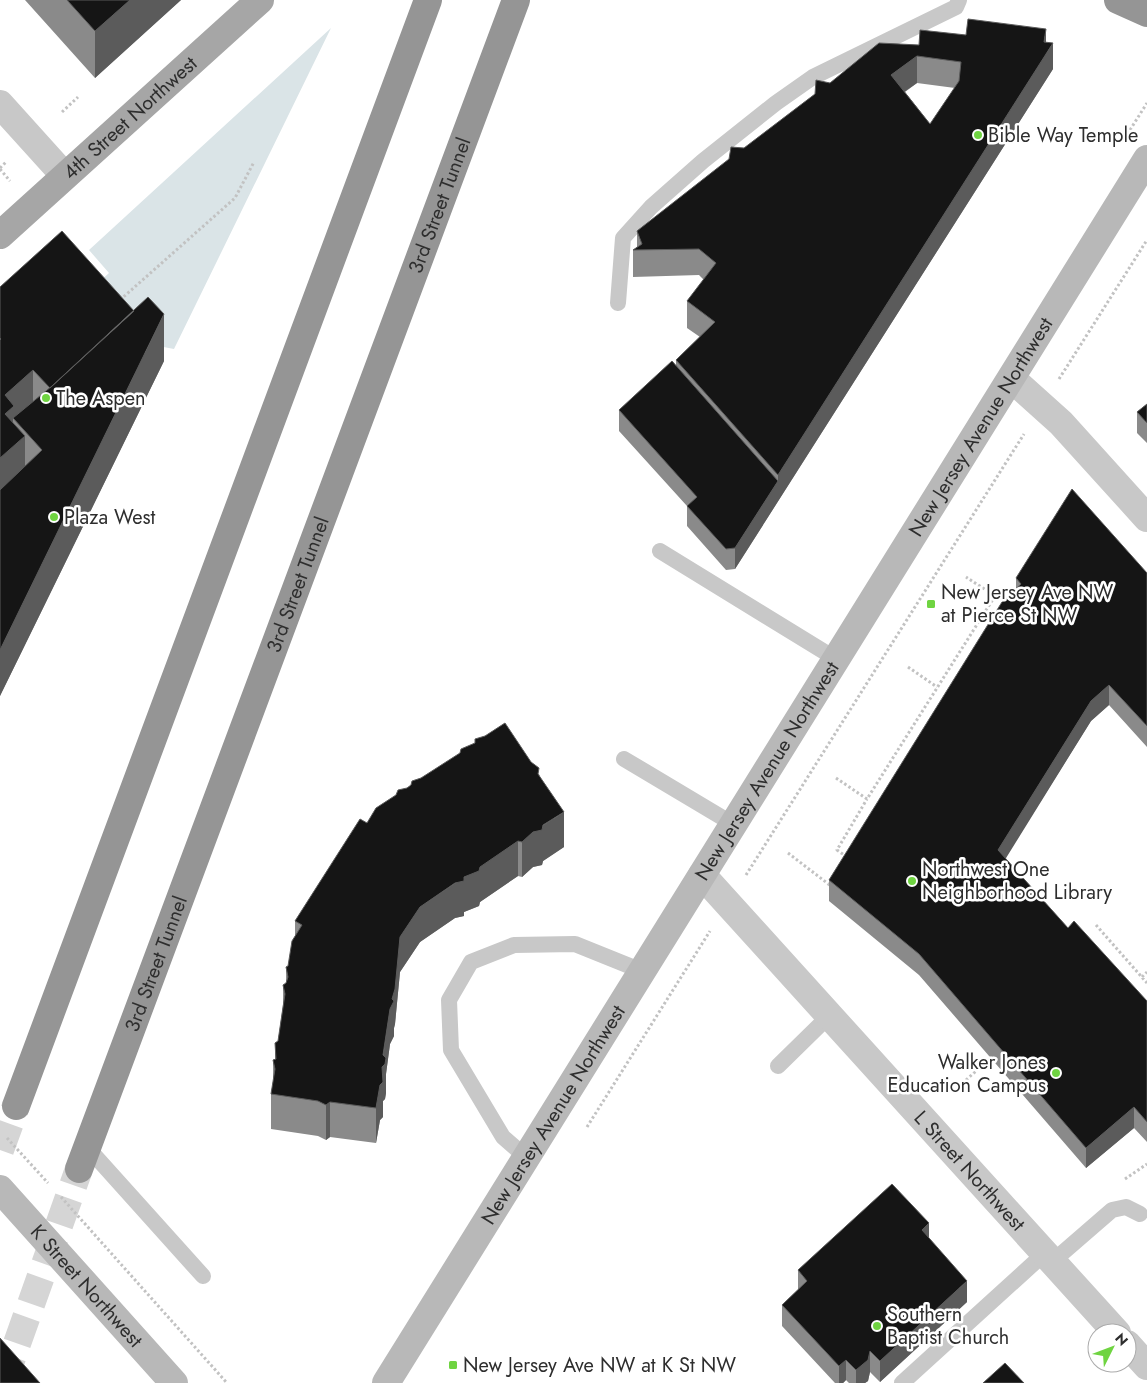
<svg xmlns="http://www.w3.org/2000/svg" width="1147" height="1383" font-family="Jost,sans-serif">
	<rect width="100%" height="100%" fill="#fff"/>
	<!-- green -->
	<path fill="#dae4e7" d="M331 28 174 349 148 344 97 284 109 273 89 250Z"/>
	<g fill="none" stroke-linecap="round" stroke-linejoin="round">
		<!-- highway-tunnel -->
		<path stroke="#d5d5d5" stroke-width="28" stroke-dasharray="28 14" stroke-linecap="butt" d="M0 1150 16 1106
			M3 1383 79 1169"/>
		<!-- path -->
		<path stroke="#c2c2c2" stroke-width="3" stroke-dasharray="2.5 2.5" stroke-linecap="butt" d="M62 112 78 97
			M1130 130 1147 103
			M0 168 7 161
			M0 169 10 181
			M120 300 235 198 254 162
			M1059 379 1147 240
			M908 667 937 687
			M836 778 867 799 995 596 966 577
			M788 853 831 886
			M847 857 837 850 867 799
			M746 875 1024 434
			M1096 925 1147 983
			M1142 977 1147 972
			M966 1080 985 1063
			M587 1127 710 931
			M7 1138 48 1183
			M1125 1179 1147 1164
			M61 1197 227 1383"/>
		<!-- lane -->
		<path stroke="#c8c8c8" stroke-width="16" d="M618 303 623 238 651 207 703 161 776 103 813 77 956 7 959 0
			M660 551 836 659
			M624 759 733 824
			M778 1066 829 1016
			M87 1147 203 1276
			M526 1157 503 1137 451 1050 449 1000 471 962 514 945 575 944 642 971
			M1052 1262 1112 1210 1126 1207 1140 1214
			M902 1383 1045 1253"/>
		<!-- street -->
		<g stroke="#c8c8c8" stroke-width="28">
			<path d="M0 104 64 175"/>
			<path d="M1012 379 1061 423 1147 518"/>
			<path id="s1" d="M702 875 1117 1333"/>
			<path d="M1127 1344 1147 1366"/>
		</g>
		<!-- secondary -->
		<g stroke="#b8b8b8" stroke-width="28">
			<path id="s2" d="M0 1189 174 1383"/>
			<path id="s3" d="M386 1383 1147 159"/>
		</g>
		<!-- primary -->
		<path stroke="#a6a6a6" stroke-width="28" id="s4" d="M0 235 260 0"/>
		<!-- highway -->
		<g stroke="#959595" stroke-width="28">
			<path d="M1118 0 1147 13"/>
			<path d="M16 1106 428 0"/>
			<path id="s5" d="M79 1169 516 0"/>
		</g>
	</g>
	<!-- wall -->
	<path fill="#8a8a8a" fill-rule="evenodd" d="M25 0H181L95 78Z
		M1046 42 1053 69 735 569 726 570 687 526V506L619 431V410L676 366V360L700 337 687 328V301L704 280 699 275 633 277V250L637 247V231L830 83 919 45ZM917 83 955 88 930 124 905 92Z
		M0 287 164 361 0 696Z
		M1147 404V443L1137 433V412Z
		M1147 573V747L1109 705 1091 721 1005 858 1068 928 1147 1001V1142L1134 1128 1086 1168 919 975 829 901V880L1016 589V578Z
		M539 774 564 847 543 861 542 865 533 867 522 877 518 876 480 902 479 906 464 912V916L455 918 420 942 400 972 395 1024 394 1028V1036L390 1044 386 1074V1093L385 1099 383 1101V1117L380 1120 376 1143 330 1137 326 1140 318 1136 271 1129V1094L273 1082V1060L275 1059V1043L278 1041 283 1005V985L286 984V967L288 966 295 937V921L367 823Z
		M929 1238 967 1302 880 1382 870 1372 868 1381 865 1383H849L846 1380 843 1383H835L782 1326V1305L798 1290V1270Z"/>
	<!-- shaded-wall -->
	<path fill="#5b5b5b" d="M130 0H181L95 78V31Z
		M1046 29V54L1053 43V69L735 569V548L778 481V475L1044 42Z
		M917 56V83L891 101V75Z
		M164 314V361L0 696V650Z
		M33 370V412L13 418V446L25 436V478L0 501V458L5 395Z
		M1109 685V705L1091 721 998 871V850L1091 701Z
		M564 812V847L543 861 542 865 533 867 522 877V842L533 832Z
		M518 841V876L480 902 479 906 464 912V916L455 918 420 942 400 972 395 1024 394 1028V1036L390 1044 386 1074V1093L385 1099 383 1101V1117L380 1120 376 1143V1108L400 937 420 907Z
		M330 1102V1137L326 1140V1105Z
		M1134 1107V1128L1086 1168V1148Z
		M929 1223V1244L922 1230Z
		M967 1281V1302L880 1382V1361Z
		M870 1351V1372L868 1381 865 1383H856V1370Z
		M846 1360V1380L843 1383H839V1366Z"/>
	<!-- building -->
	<path fill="#151515" stroke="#5b5b5b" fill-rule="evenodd" d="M67 0H130L95 31Z
		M968 19 1046 29 1044 42 1053 43 778 475 676 360 715 322 687 301 716 263 699 249 633 250 642 244 637 231 729 159 731 147 744 148 815 94 816 80 830 83 879 43 919 45 920 30 966 35ZM917 56 961 62 959 81 930 124 891 75Z
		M62 231 134 311 50 388 33 370 5 395 14 406 5 414 25 436 0 458V340L1 339 0 338V287Z
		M148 297 164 314 0 650V490L42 450 13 418 52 386Z
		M672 361 778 481 735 548 726 549 687 506 697 497 619 410Z
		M1147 404V423L1137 412Z
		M1072 489 1147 573V726L1109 685 1091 701 998 850 1068 928 1074 921 1147 1001V1122L1134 1107 1086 1148 919 954 829 880 1002 602 1021 584 1016 578Z
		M505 723 531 762 539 768 538 774 564 812 543 825 542 830 533 832 522 842 518 841 480 867 479 871 464 877V881L455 883 420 907 400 937 395 989 392 999 394 1001 390 1009 383 1055 386 1058 385 1064 382 1067 383 1082 380 1085 376 1108 330 1102 326 1105 318 1101 271 1094 275 1069 273 1060 276 1059 275 1043 278 1041 285 994 283 985 286 983 288 977 286 967 288 966 292 941 302 925 295 921 360 819 367 823 376 808 396 795 398 790 407 788 411 785 412 781 421 778 460 753 461 749 475 743V739L485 736Z
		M892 1184 929 1223 922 1230 967 1281 880 1361 870 1351 868 1360 856 1370 846 1360 839 1366 782 1305 807 1281 798 1270Z
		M0 1338 40 1383H0Z
		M1005 1363 1024 1383H983Z"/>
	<!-- markers -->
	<g fill="#6fd441" stroke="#fff" stroke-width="2">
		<circle cx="978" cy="135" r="5"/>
		<circle cx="46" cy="398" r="5"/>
		<circle cx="54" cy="517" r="5"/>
		<rect x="926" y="599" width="10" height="10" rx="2.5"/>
		<circle cx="912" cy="881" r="5"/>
		<circle cx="1056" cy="1073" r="5"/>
		<circle cx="877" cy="1326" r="5"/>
		<rect x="448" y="1360" width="10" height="10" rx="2.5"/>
	</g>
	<g text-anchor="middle" stroke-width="5" stroke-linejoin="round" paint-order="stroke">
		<!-- street labels -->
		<g font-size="20" fill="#2e2e2e" stroke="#fff">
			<text dy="7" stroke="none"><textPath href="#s4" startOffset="175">4th Street Northwest</textPath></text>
			<text dy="7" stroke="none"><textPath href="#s5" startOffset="1029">3rd Street Tunnel</textPath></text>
			<text dy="7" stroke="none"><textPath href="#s3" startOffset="1126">New Jersey Avenue Northwest</textPath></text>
			<text dy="7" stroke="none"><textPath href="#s5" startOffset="624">3rd Street Tunnel</textPath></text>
			<text dy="7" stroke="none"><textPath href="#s3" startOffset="721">New Jersey Avenue Northwest</textPath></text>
			<text dy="7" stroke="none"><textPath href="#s5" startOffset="219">3rd Street Tunnel</textPath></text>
			<text dy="7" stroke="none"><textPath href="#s3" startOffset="316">New Jersey Avenue Northwest</textPath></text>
			<text dy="7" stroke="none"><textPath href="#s1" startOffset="399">L Street Northwest</textPath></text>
			<text dy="7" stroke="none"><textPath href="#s2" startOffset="130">K Street Northwest</textPath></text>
		</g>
		<!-- poi labels -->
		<g font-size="20" fill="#2e2e2e" stroke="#fff" text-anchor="start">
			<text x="988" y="142">Bible Way Temple</text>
			<text x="56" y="405">The Aspen</text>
			<text x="64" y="524">Plaza West</text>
			<text x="941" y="599">New Jersey Ave NW<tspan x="941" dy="23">at Pierce St NW</tspan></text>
			<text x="922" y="876">Northwest One<tspan x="922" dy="23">Neighborhood Library</tspan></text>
			<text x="1046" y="1069" text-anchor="end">Walker Jones<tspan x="1046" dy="23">Education Campus</tspan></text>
			<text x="887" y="1321">Southern<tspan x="887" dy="23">Baptist Church</tspan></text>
			<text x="463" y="1372">New Jersey Ave NW at K St NW</text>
		</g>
	</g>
	<!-- north arrow -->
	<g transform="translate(1112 1348) rotate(48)"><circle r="24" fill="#ffffff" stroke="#ababab"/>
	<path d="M0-4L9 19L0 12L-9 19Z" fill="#6fd441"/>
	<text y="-8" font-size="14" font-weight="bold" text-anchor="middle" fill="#2e2e2e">N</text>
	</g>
</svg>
